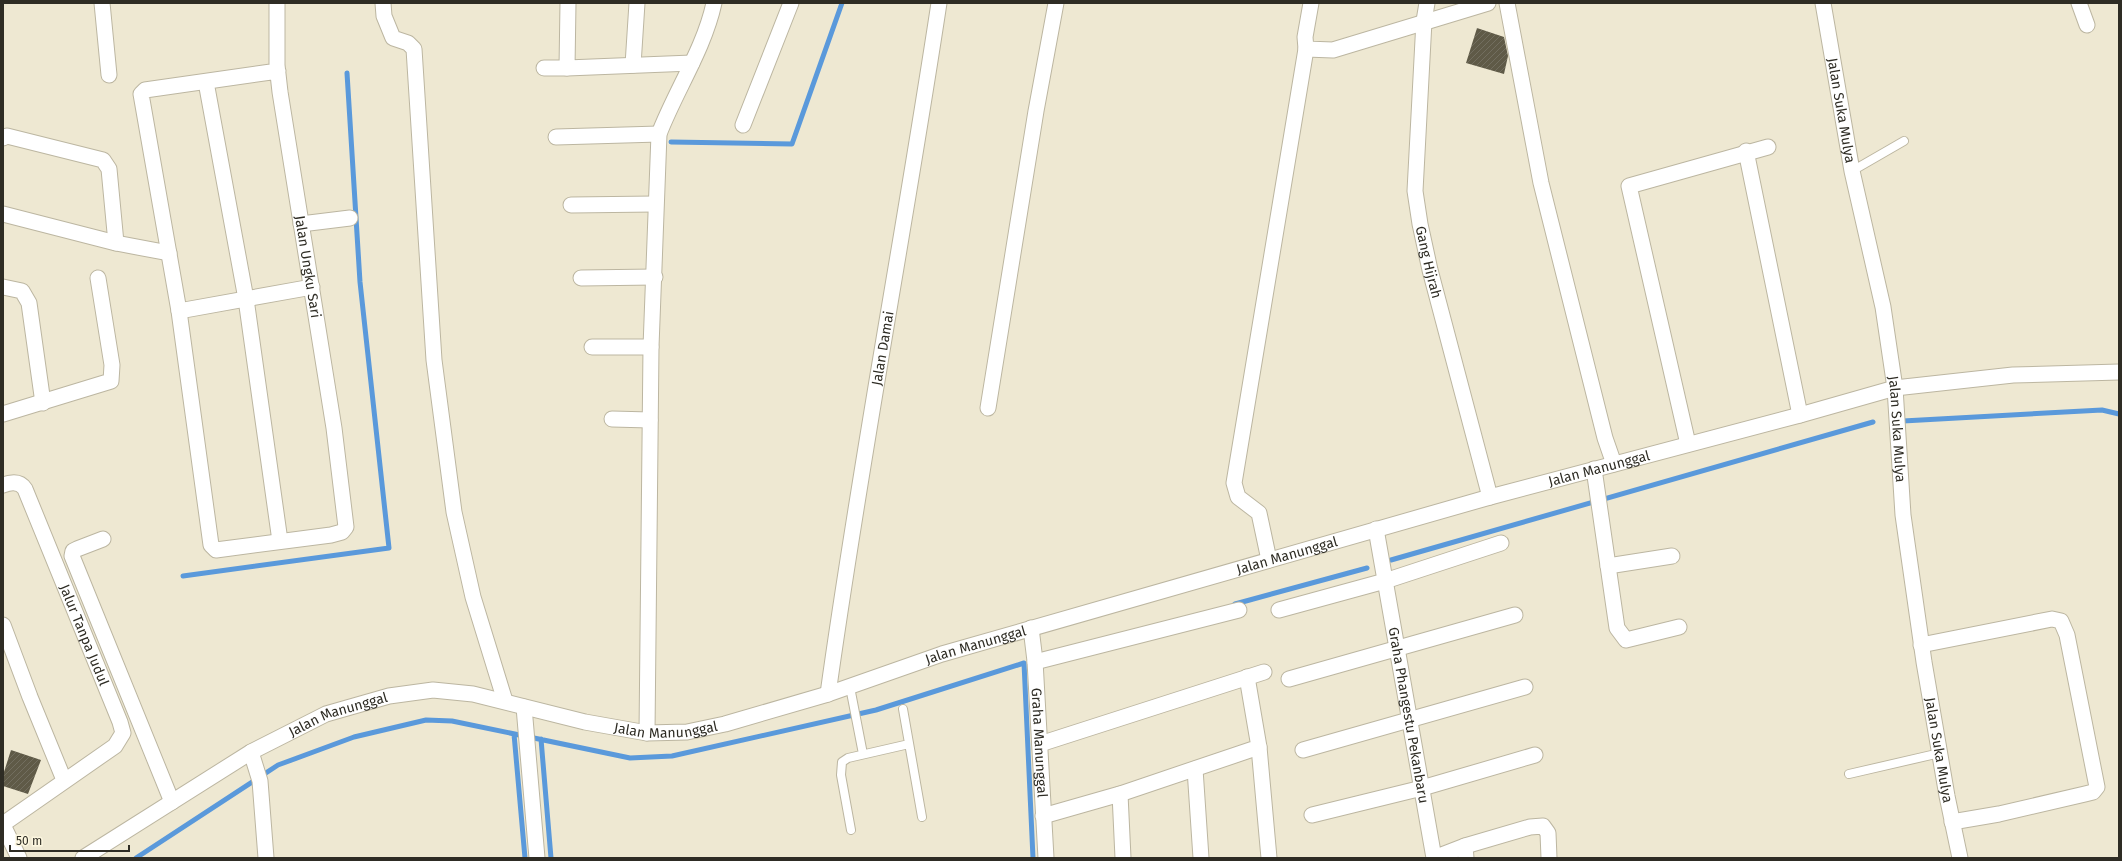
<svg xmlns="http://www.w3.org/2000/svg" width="2122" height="861" font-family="'Fira Sans',sans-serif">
	<defs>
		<pattern id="building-hatch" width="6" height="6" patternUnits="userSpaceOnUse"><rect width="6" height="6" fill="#5f5a47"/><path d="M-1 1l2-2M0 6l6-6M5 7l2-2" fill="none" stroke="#726e5f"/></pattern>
	</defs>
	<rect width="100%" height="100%" fill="#eee8d2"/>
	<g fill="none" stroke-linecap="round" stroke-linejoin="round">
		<!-- stream -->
		<path stroke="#5a99db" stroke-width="5" d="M671 142 792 144 842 3
			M1903 421 2102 410 2119 414
			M1391 560 1873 422
			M183 576 389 548 360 282 347 73
			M1235 604 1367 568
			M514 734 525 858
			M541 739 551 858
			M136 858 278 765 354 737 426 720 452 721 630 758 672 756 876 710 1024 663 1033 858"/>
	</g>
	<!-- building -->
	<path fill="url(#building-hatch)" d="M1477 28 1504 37 1508 56 1504 74 1466 63Z
		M11 750 41 760 28 794 3 786V775Z"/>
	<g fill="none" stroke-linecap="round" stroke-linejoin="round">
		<defs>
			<path id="service" d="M1852 171 1904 141
				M850 687 863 754
				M903 709 922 817
				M1849 774 1940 753
				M851 830 841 775 842 762 848 758 909 744"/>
			<g id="minor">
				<path d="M102 3 109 75"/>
				<path id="s1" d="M277 3V65L280 92 334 428 346 527 342 532 331 535 216 550 211 545 179 311 141 94 145 90 278 71"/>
				<path d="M383 3 384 16 393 38 408 43 414 49 434 360 454 512 473 597 505 701"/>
				<path d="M568 3 567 68 692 63"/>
				<path d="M1311 3 1305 37 1306 49 1333 50 1488 3"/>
				<path id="s2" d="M1427 3 1424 21 1415 191 1420 224 1430 270 1490 497"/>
				<path d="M1507 3 1541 183 1605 438 1614 464"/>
				<path id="s3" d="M1823 3 1852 171 1883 307 1895 388 1903 515 1924 662 1947 796 1960 858"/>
				<path d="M2079 3 2087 25"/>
				<path d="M633 65 637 3"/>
				<path d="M544 68H567"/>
				<path d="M206 82 246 299 280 541"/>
				<path d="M743 125 791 3"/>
				<path d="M556 137 659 134"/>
				<path d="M3 138 7 136 103 160 109 169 116 243"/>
				<path d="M1746 151 1800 415"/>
				<path d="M571 205 655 204"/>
				<path d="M3 214 116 243 169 253"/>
				<path d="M301 224 350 218"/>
				<path d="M581 278 655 277"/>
				<path d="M3 287 22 291 29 303 43 403"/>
				<path d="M179 311 312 287"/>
				<path d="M592 347H651"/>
				<path d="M988 408 1036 111 1056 3"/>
				<path d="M3 414 111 381 112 365 98 278"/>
				<path d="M612 419 650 420"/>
				<path d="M1688 444 1629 186 1768 147"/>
				<path d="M1594 469 1617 628 1626 640 1679 627"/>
				<path id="s4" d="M3 485C11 482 20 481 25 489L120 722 123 733 115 746 3 824"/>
				<path id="s5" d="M1376 529 1434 858 1465 846 1466 858"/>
				<path d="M103 539 77 549 73 551 72 556 172 802"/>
				<path d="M1269 560 1259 513 1238 497 1234 483 1306 49"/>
				<path d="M1608 566 1672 556"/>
				<path d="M1279 610 1385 581 1501 543"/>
				<path d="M3 625 30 697 64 780"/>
				<path id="s6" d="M1031 628 1035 661 1046 858"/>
				<path d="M1921 645 2052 619 2061 621 2067 635 2097 787 2093 792 2085 794 1999 814 1952 822"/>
				<path d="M1035 662 1239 610"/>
				<path d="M1289 679 1515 615"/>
				<path id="s7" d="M828 694C860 463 904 234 939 3"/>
				<path d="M524 707 537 858"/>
				<path d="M647 733 651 347 659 134C676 90 704 49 714 3"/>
				<path d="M1040 744 1264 672"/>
				<path d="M1259 747 1269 858"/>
				<path d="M1303 750 1525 687"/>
				<path d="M251 752 260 781 266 858"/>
				<path d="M1195 769 1201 858"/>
				<path d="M1120 794 1123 858"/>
				<path d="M1312 815 1422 788 1535 755"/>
				<path d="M1043 816 1120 794 1259 747 1247 677"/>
				<path d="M3 825 19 858"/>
				<path d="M1465 846 1530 827 1543 826 1548 833 1549 858"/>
				<path id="s8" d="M83 858 251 752 326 714 389 696 433 690 473 694 585 722 647 733 687 732 725 724 828 694 942 654 1490 497 1800 415 1895 388 2013 375 2119 372"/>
			</g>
		</defs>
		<!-- service casing -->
		<use href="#service" stroke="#bcb6a1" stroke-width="10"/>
		<!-- minor casing -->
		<use href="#minor" stroke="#bcb6a1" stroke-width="17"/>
		<!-- service -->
		<use href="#service" stroke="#fff" stroke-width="8"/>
		<!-- minor -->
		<use href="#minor" stroke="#fff" stroke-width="15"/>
	</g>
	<g text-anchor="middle" stroke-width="4" stroke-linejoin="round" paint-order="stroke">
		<!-- street labels -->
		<g font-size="14" fill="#2e2c24" stroke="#fcf6df">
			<text dy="5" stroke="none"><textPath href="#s3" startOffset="109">Jalan Suka Mulya</textPath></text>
			<text dy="5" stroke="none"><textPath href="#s2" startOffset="261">Gang Hijrah</textPath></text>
			<text dy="5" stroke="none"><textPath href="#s1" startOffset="266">Jalan Ungku Sari</textPath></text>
			<text dy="5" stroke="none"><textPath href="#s7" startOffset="350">Jalan Damai</textPath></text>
			<text dy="5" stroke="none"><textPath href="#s3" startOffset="433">Jalan Suka Mulya</textPath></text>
			<text dy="5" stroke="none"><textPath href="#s8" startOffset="1601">Jalan Manunggal</textPath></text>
			<text dy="5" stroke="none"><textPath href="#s8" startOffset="1277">Jalan Manunggal</textPath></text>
			<text dy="5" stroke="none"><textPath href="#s4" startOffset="182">Jalur Tanpa Judul</textPath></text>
			<text dy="5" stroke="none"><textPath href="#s8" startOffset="953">Jalan Manunggal</textPath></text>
			<text dy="5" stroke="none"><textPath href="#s5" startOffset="189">Graha Phangestu Pekanbaru</textPath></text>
			<text dy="5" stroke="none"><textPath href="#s8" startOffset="294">Jalan Manunggal</textPath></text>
			<text dy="5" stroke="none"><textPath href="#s8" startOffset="630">Jalan Manunggal</textPath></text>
			<text dy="5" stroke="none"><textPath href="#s6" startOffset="115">Graha Manunggal</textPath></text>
			<text dy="5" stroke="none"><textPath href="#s3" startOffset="757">Jalan Suka Mulya</textPath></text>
		</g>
	</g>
	<!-- border -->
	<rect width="2122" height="861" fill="none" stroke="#2e2c24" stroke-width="8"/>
	<!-- scale -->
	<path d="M10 845v6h119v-6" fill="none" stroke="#2e2c24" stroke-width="2"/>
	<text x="16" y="845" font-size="12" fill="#2e2c24" stroke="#fcf6df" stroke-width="3" paint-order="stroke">50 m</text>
</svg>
